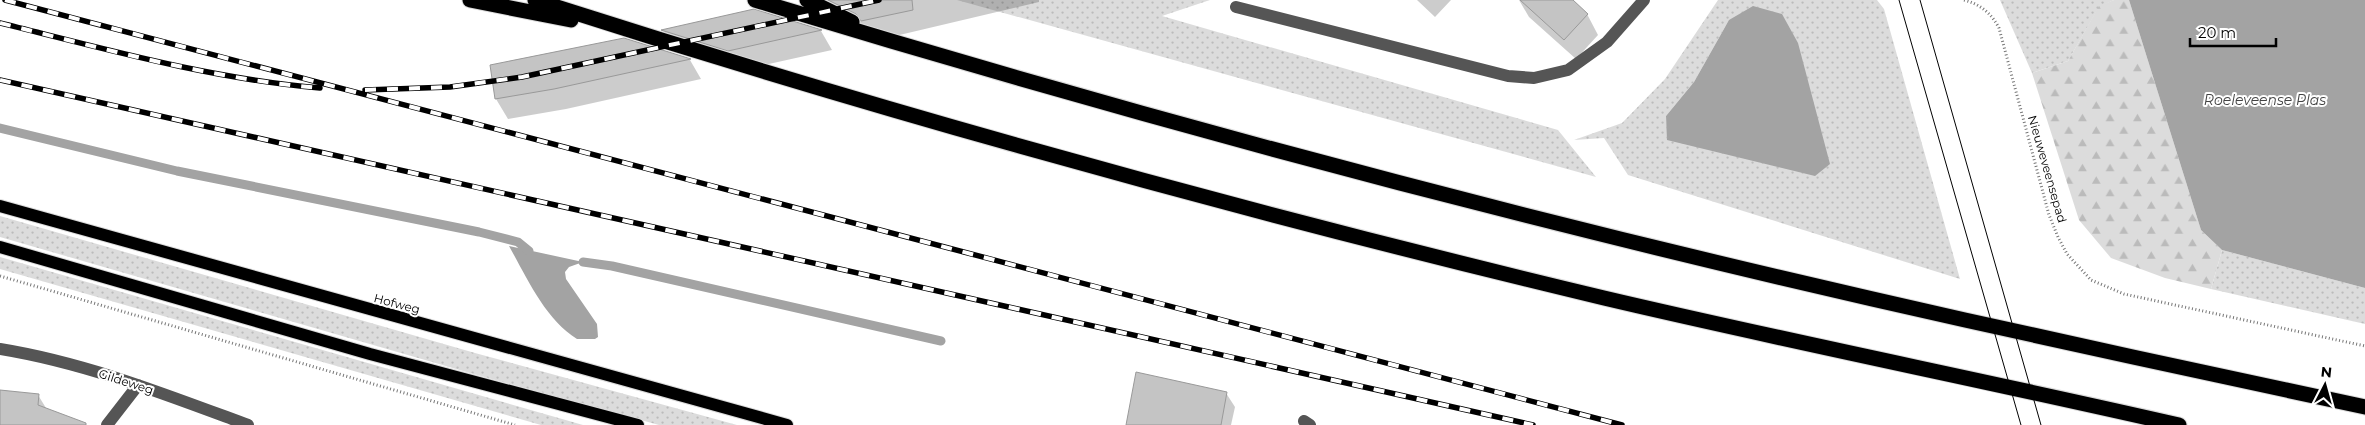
<svg xmlns="http://www.w3.org/2000/svg" width="2365" height="425" font-family="Montserrat,sans-serif">
	<defs>
		<pattern id="grass-dots" width="8" height="8" patternUnits="userSpaceOnUse" patternTransform="scale(1.25)"><rect width="8" height="8" fill="#dcdcdc"/><path d="M2 2h.1M6 6h.1" fill="none" stroke="#bbb" stroke-width="1.8" stroke-linecap="round"/></pattern>
		<pattern id="forest-firs" width="22" height="20" patternUnits="userSpaceOnUse" patternTransform="scale(1.25)"><rect width="22" height="20" fill="#dcdcdc"/><path d="M5 1l3.5 6h-7zM16 11l3.5 6h-7z" fill="#bbb"/></pattern>
	</defs>
	<rect width="100%" height="100%" fill="#fff"/>
	<!-- grass -->
	<path fill="url(#grass-dots)" fill-rule="evenodd" d="M957 0H1210L1162 16 1558 130 1596 177Z
		M1718 0H1877L1884 9 1960 279 1628 175 1604 138 1574 140 1622 123 1665 79ZM1729 20 1668 140 1666 116 1694 82Z
		M2000 0H2114L2099 7 2068 61 2032 73Z
		M0 216 475 353 737 425H659L470 373 0 237Z
		M2222 250 2365 288V324L2211 289Z
		M0 257 583 425H541L0 269Z"/>
	<!-- forest -->
	<path fill="url(#forest-firs)" d="M2114 0H2129L2201 230 2222 250 2211 289 2165 278 2111 258 2079 220 2032 73 2068 61 2099 6Z"/>
	<!-- water -->
	<path fill="#a3a3a3" d="M2129 0H2365V288L2222 250 2201 230Z
		M1753 6 1782 14 1798 43 1830 164 1815 176 1667 140 1666 116 1694 82 1729 20Z
		M509 246 583 262 569 267 565 272 566 279 597 324 598 337 595 339H577C545 319 527 278 509 246Z"/>
	<!-- shadow -->
	<path fill="#0003" d="M823 0H1039V2L874 41Z
		M1417 0H1451L1435 17Z
		M1519 0H1571L1587 14 1598 35 1576 59 1529 17Z
		M754 11 821 31 832 50 741 70 674 50 663 31Z
		M624 39 690 60 701 79 566 109 508 119 496 99 492 66Z
		M0 390 38 395 46 408 64 425H0Z
		M1226 393 1235 407 1231 425H1157Z"/>
	<g fill="none" stroke-linecap="round" stroke-linejoin="round">
		<!-- stream -->
		<path stroke="#a3a3a3" stroke-width="9" d="M0 128 177 171 479 232 518 242 529 251
			M583 262 612 266 941 341"/>
	</g>
	<!-- building -->
	<path fill="#c4c4c4" stroke="#999" d="M828 0H912L913 10 861 21 856 14Z
		M1520 0H1573L1588 14 1564 40Z
		M754 9 822 30 728 51 661 30Z
		M624 38 691 59 554 89 495 99 490 65Z
		M1136 372 1227 392 1221 425H1126Z
		M0 390 39 394 38 405 86 423V425H0Z"/>
	<g fill="none" stroke-linecap="round" stroke-linejoin="round">
		<defs>
			<path id="major" d="M0 206 787 425
				M0 247 370 354 638 425"/>
			<path id="highway" d="M470 0 571 20
				M535 0C886 113 1245 212 1604 298 1795 343 1987 381 2179 425
				M755 0C1154 122 1558 229 1965 320 2098 350 2232 378 2365 407
				M807 0 852 22"/>
		</defs>
		<!-- major casing -->
		<use href="#major" stroke="#dbdbdb" stroke-width="14"/>
		<!-- highway casing -->
		<use href="#highway" stroke="#dbdbdb" stroke-width="17"/>
		<!-- path -->
		<path stroke="#777" stroke-width="3" stroke-dasharray="1 2.5" stroke-linecap="butt" d="M1964 0C1980 4 1992 14 1999 28L2049 215 2058 237 2067 254 2091 280 2124 294 2365 346
			M0 276 515 425"/>
		<!-- minor -->
		<path stroke="#555" stroke-width="12" d="M1236 7 1508 76 1534 78 1568 70 1607 42 1644 0
			M0 349C86 363 167 395 248 425
			M1304 421 1310 425
			M107 425 138 385"/>
		<!-- major -->
		<use href="#major" stroke="#000" stroke-width="12"/>
		<!-- highway -->
		<use href="#highway" stroke="#000" stroke-width="15"/>
		<!-- tram -->
		<path stroke="#000" stroke-width="1" d="M1899 0 2021 425
			M1920 0 2041 425"/>
		<defs>
			<path id="rail" d="M5 0 1622 425
				M0 23C105 49 212 79 320 88
				M0 80 1533 425
				M365 90 450 87 522 77 879 0"/>
		</defs>
		<!-- rail casing -->
		<use href="#rail" stroke="#000" stroke-width="5.5"/>
		<!-- rail -->
		<use href="#rail" stroke="#fff" stroke-width="4" stroke-dasharray="11" stroke-linecap="butt"/>
	</g>
	<g text-anchor="middle" stroke-width="4" stroke-linejoin="round" paint-order="stroke">
		<!-- street labels -->
		<g font-size="12" fill="#000" stroke="#fff">
			<text transform="translate(2047 169) rotate(74)" y="4">Nieuweveensepad</text>
			<text transform="translate(397 304) rotate(15)" y="4">Hofweg</text>
			<text transform="translate(126 382) rotate(18)" y="4">Gildeweg</text>
		</g>
		<!-- water labels -->
		<g font-size="14" font-style="italic" fill="#444" stroke="#fff">
			<text x="2265" y="105">Roeleveense Plas</text>
		</g>
	</g>
	<!-- north arrow -->
	<g transform="translate(2325 385) rotate(6)" stroke="#ffffff" stroke-width="4" paint-order="stroke">
	<path d="M0-4L9 19L0 12L-9 19Z" fill="#000000"/>
	<text y="-8" font-size="14" font-weight="bold" text-anchor="middle" fill="#000000">N</text>
	</g>
	<!-- scale -->
	<path d="M2190 38v8h86v-8" fill="none" stroke="#000000" stroke-width="2.5"/>
	<text x="2198" y="38" font-size="15" fill="#000000" stroke="#ffffff" stroke-width="4" paint-order="stroke">20 m</text>
</svg>
